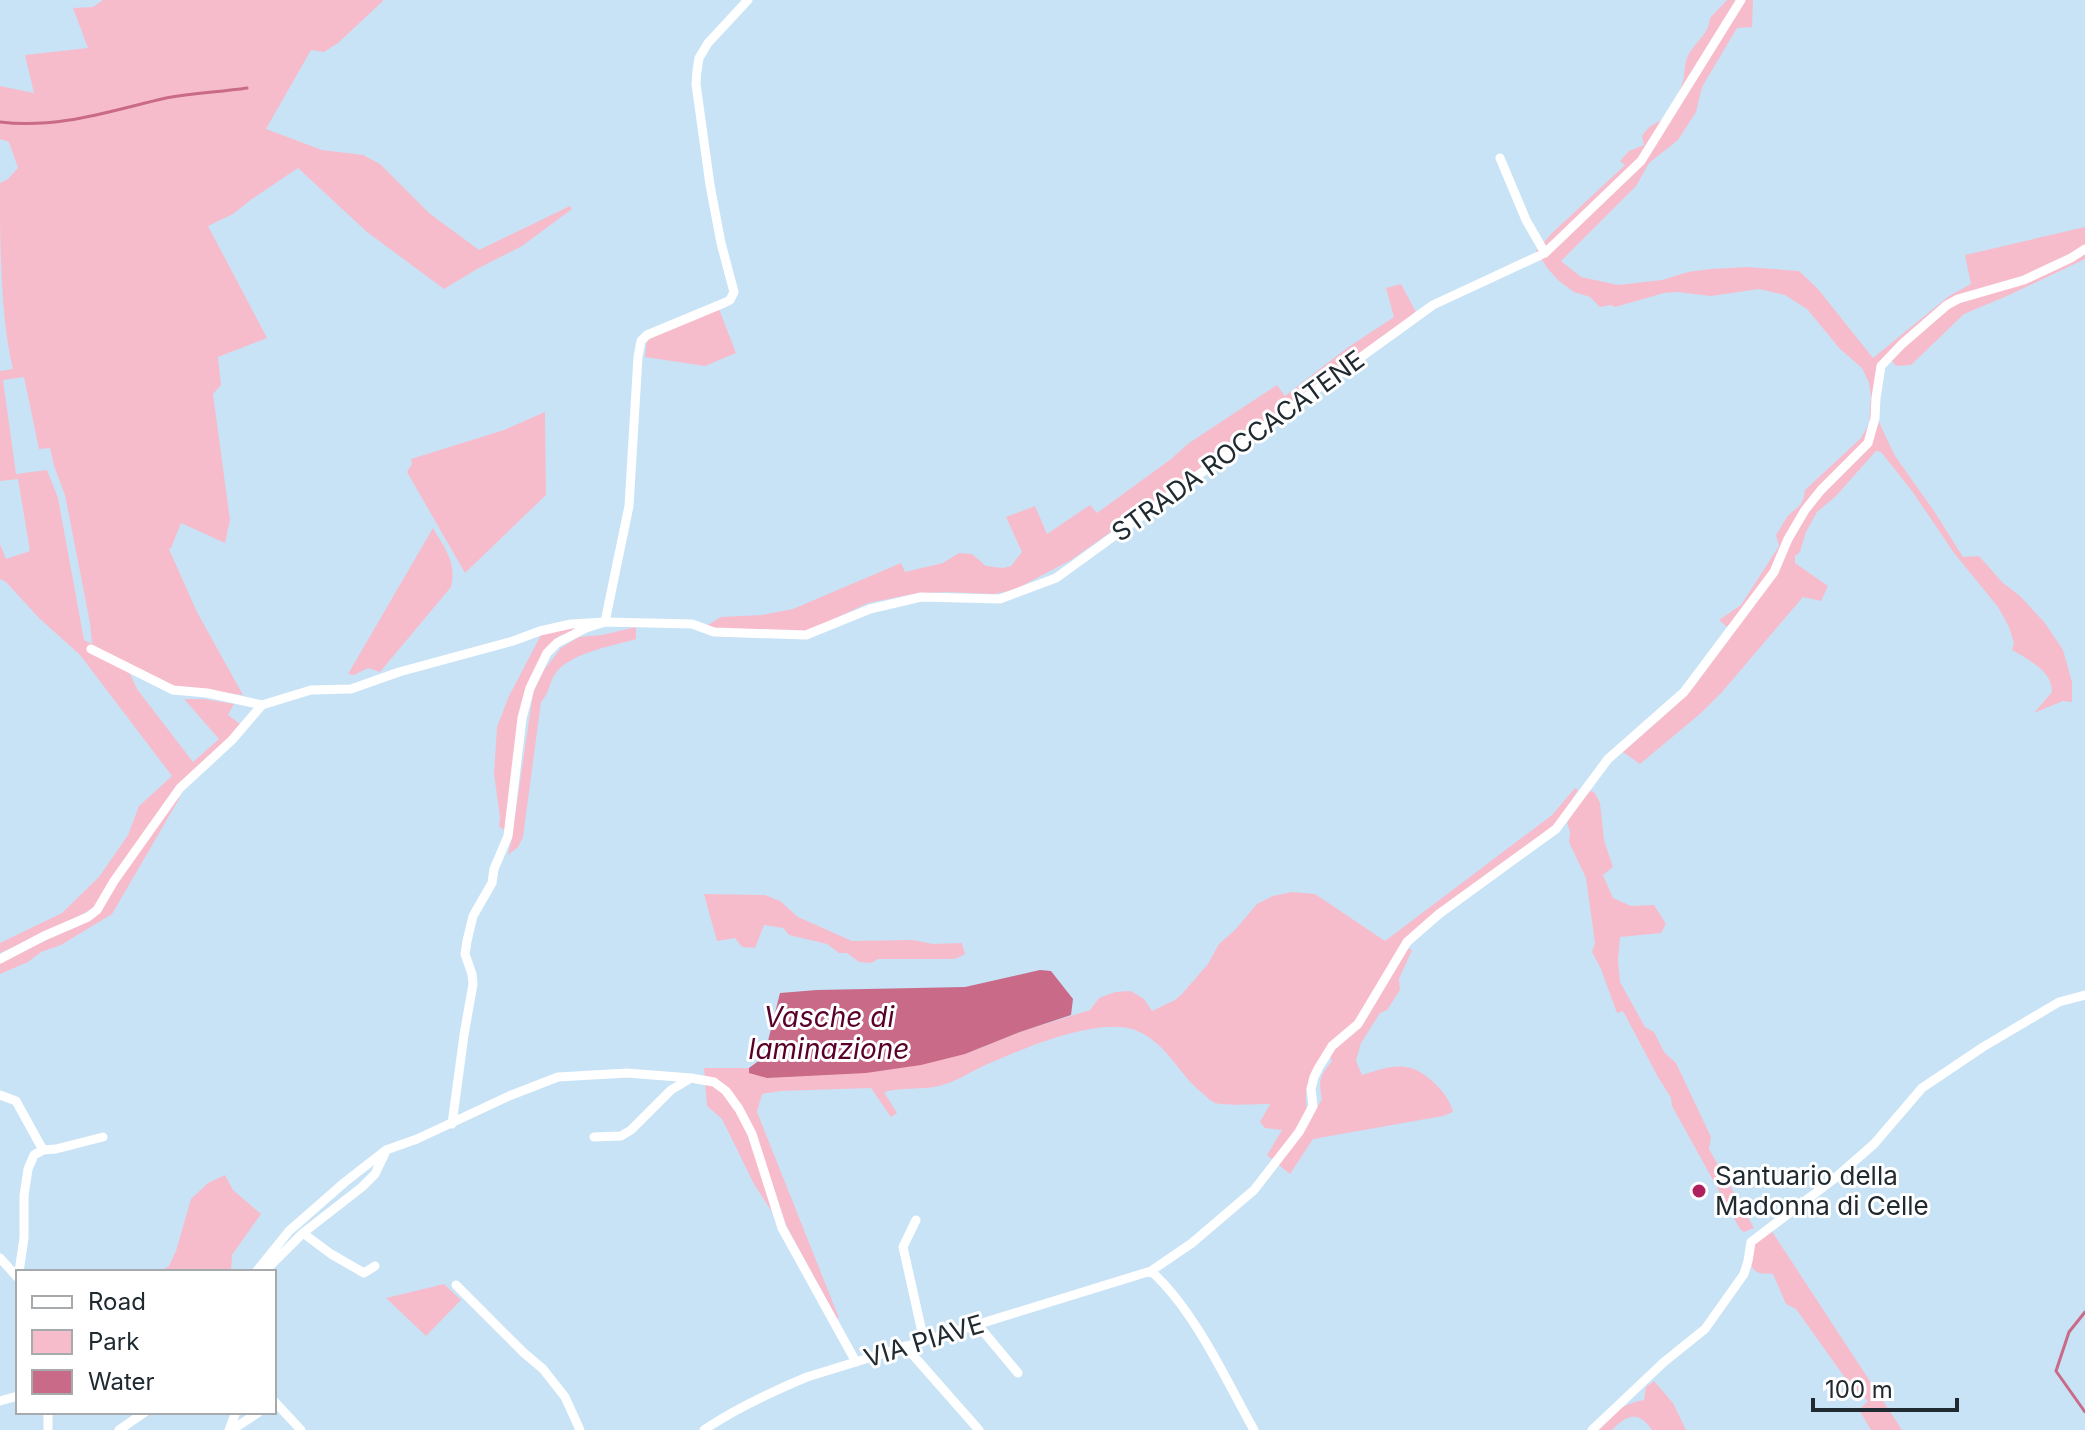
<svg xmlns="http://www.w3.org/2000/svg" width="2085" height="1430" font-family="Inter,sans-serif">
	<rect width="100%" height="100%" fill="#c9e3f6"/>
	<!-- green -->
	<path fill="#f7bccc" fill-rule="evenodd" d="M103 0H382L383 1 338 43 324 52 311 50 266 129 322 150 363 155 380 164 429 213 479 250 570 206 572 209 522 246 477 269 444 289 367 232 298 168 252 199 233 214 208 226 267 338 218 357 221 385 213 394 230 520 225 543 181 523 171 548 169 549 197 612 243 695 176 687 126 665 137 689 193 762 219 739 184 699H204L234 704 228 715 240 724 223 745 179 787 95 907 64 924 0 953V943L62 913 99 877 128 835 139 806 172 776 80 655 39 618 6 582 0 579V544L6 559 30 551 18 479 0 481V371L13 369C0 317 0 239 0 183L8 179 18 168 9 142 0 139V86L34 93 25 55 88 48 73 8 93 7ZM24 377 39 449 50 448 54 466 65 495 90 623 92 644 84 640 58 498 47 470 16 474 3 380Z
		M1727 0H1753L1752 27 1737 28 1702 87 1696 112 1678 140 1649 163 1636 186 1561 261 1581 277 1618 285 1662 280 1688 272 1711 269 1747 267 1799 271 1818 289 1873 358 1949 296 1971 284 1965 255 2085 227V259L2007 296 1964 314 1911 365 1896 366 1892 361 1883 368 1878 420 1895 456 1934 511 1963 557 1979 556 2003 583 2020 596 2045 623 2063 650 2072 682V702L2063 701 2034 713 2052 692C2052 671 2029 660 2012 650L2014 643 2009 627 1998 607 1954 553 1912 491 1881 452 1876 451 1836 496 1817 512 1806 532 1800 552 1795 556V563L1828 586 1821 601 1803 597 1722 692 1701 713 1640 764 1623 752 1669 711 1696 684 1733 632 1719 620 1741 605 1779 546 1776 535C1780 529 1783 523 1787 517 1796 506 1803 509 1805 490L1861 438 1869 424 1871 397 1869 383 1862 368 1840 349 1807 309 1785 295 1759 289 1711 296 1677 292 1664 293 1615 307 1611 305 1600 307 1590 297 1574 292 1559 281 1548 269 1536 251 1551 234 1625 165 1620 161 1629 151 1644 145 1642 136C1651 122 1657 125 1666 116 1674 107 1679 92 1683 81 1685 72 1684 64 1688 56 1695 41 1709 35 1710 18Z
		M1401 284 1416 312 1290 405 1071 560 1014 590 994 594 946 592 913 594 868 603 806 632 715 629 706 626 721 617 762 615 793 609 901 563 905 572 943 563 959 553 972 554 986 566 1003 568 1011 566 1022 552 1006 517 1035 506 1047 534 1090 505 1097 513 1171 459 1189 443 1277 385 1285 396 1347 348 1394 317 1386 288Z
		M719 309 736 353 705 366 645 357 647 341 654 335Z
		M545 412 546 495 465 573 407 472 412 464 411 459 504 430Z
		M433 528C445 549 457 562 451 587L380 672 368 668 354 675 348 674Z
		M636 627V639C613 646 569 653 555 674 549 683 550 692 541 702L523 837 518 847 508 855 512 837 533 693 544 670 561 648 579 637 602 635Z
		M571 628 577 629 559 636 546 648 527 686 505 831 499 826 500 817 494 774 497 727 509 696 542 633Z
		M1575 788 1578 790 1555 826 1401 945 1412 950 1399 979 1400 990 1387 1010 1380 1013 1361 1043 1356 1061 1362 1075C1376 1071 1390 1065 1405 1067 1424 1068 1450 1095 1453 1112L1443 1116 1313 1139 1290 1174 1267 1155 1282 1130 1265 1128 1260 1122 1270 1104C1258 1104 1225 1106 1215 1103 1210 1101 1205 1095 1201 1092 1177 1072 1166 1042 1135 1030 1098 1016 1019 1050 983 1066 969 1073 955 1082 939 1086 921 1090 902 1087 884 1092L897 1113 891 1117 871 1088 780 1091 762 1094 757 1112 839 1318 837 1319 786 1225 755 1134 739 1106 705 1078 704 1068H749V1073L965 1054 1020 1032 1090 1010 1099 998 1115 992 1131 991 1144 999 1152 1011 1175 1000 1181 995 1208 964 1219 944 1235 930 1257 904 1273 896 1292 892 1315 894 1385 941 1552 815ZM1326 1050 1332 1061C1320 1076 1318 1080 1322 1099L1310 1119C1299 1091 1311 1072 1326 1050Z
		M1589 790 1595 793 1600 803 1604 840 1613 867 1603 875 1613 898 1631 906 1654 905 1666 924 1661 933 1620 937 1618 960 1620 982 1645 1027 1654 1032 1664 1052 1676 1063 1711 1137 1709 1149 1754 1228 1744 1232 1740 1229 1672 1106 1671 1098 1658 1077 1623 1011 1617 1013 1601 969 1592 952 1595 943 1586 878 1569 842 1570 832 1567 822Z
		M180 793 179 799 112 914 61 945 41 952 28 962 0 974V963L89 919Z
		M704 894 765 895 780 901 798 917 852 941 913 940 933 944 962 943 965 954 955 959H878L871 963 859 962 847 953H839L827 944 789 935 783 928 764 925 755 948 742 947 735 938 717 941Z
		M705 1083C743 1092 763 1182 774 1215L754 1184 722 1119 707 1106Z
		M225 1175 233 1190 261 1214 232 1255 231 1272H158L169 1266 176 1251 191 1199 208 1183Z
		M1771 1230 1902 1430H1871L1859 1410 1868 1401 1848 1382 1796 1309 1786 1304 1773 1274C1769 1273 1764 1274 1760 1273 1746 1269 1751 1254 1753 1243Z
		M444 1284 461 1300 426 1336 386 1298Z
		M1654 1381 1673 1403 1686 1430H1652C1638 1410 1627 1415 1612 1430H1595C1612 1414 1621 1404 1644 1400L1646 1387Z"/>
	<!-- water -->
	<path fill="#c86a88" d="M1040 970 1051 971 1073 999 1071 1015 1020 1032 965 1054 921 1065 866 1073 767 1078 749 1073V1068L764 1057 780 993 817 990 965 987Z"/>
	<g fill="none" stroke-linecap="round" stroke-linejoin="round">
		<!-- stream -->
		<path stroke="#c86a88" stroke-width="3" d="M0 122C60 129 109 111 166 98 193 93 220 92 247 88
			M2085 1312 2069 1332 2056 1371 2085 1412"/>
		<!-- street -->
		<path stroke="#fff" stroke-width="9" d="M1500 158 1526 220 1545 253
			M91 649 173 690 207 693 262 705
			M0 959 44 936 88 917 97 910 114 881 180 788 232 740 262 705 311 690 351 689 399 672 513 641 540 631 571 624 605 622 692 624 714 632 806 635 870 609 921 597 1000 599 1056 578 1433 305 1545 253 1641 161 1741 0
			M0 1095 16 1101 43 1150
			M452 1124 464 1035 473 984 472 974 465 954 467 941 473 916 492 883 494 869 508 836 522 718 530 688 547 653 557 643 586 628 605 622 629 506 638 357 641 341 647 335 724 303 730 300 734 292 721 243 710 185 696 84 697 71 699 58 708 43 748 0
			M594 1137 621 1136 631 1130 671 1090 691 1078
			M916 1220 903 1247 924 1341
			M303 1233 331 1254 364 1273 375 1266
			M0 1258 18 1278
			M1151 1271C1195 1311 1225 1378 1254 1430
			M19 1272 24 1238V1196L28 1169 34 1155 43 1150 56 1149 103 1137
			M256 1272 289 1231 345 1182 386 1150 417 1139 509 1096 558 1077 627 1073 691 1078 714 1082 726 1091 739 1109 752 1134 782 1228 856 1362
			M264 1272 303 1233 362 1187 375 1174 385 1153
			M456 1285 524 1353 543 1369 565 1397 580 1430
			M977 1324 1018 1373
			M905 1346 979 1430
			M0 1401 18 1396
			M274 1401 301 1430
			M48 1430V1412
			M119 1430 145 1412
			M229 1430 236 1412
			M232 1430 259 1412
			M704 1430C736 1408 771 1392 807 1377L1151 1271 1192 1243 1254 1190 1299 1132 1313 1106 1311 1089 1314 1077 1319 1067 1332 1046 1358 1024 1407 942 1439 914 1556 829 1608 759 1684 692 1774 572 1788 539 1805 510 1821 490 1868 443 1875 418 1876 398 1881 366 1902 344 1947 305 1958 299 2024 280 2071 258 2085 249
			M1592 1430 1664 1362 1705 1329 1744 1274 1748 1261 1751 1242 1834 1179 1874 1144 1922 1088 1983 1047 2059 1002 2085 995"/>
	</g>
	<!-- markers -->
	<circle fill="#ae215d" stroke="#fff" stroke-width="3" cx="1699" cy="1191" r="8"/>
	<g text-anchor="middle" stroke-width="6" stroke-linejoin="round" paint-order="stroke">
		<!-- street labels -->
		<g font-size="26" fill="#202a31" stroke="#fff">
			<text transform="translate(1238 446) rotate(-36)" y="9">STRADA ROCCACATENE</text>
			<text transform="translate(924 1341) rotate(-17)" y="9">VIA PIAVE</text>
		</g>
		<!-- poi labels -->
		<g font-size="26" fill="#202a31" stroke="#fff" text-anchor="start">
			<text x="1715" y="1185">Santuario della<tspan x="1715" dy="30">Madonna di Celle</tspan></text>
		</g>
		<!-- water labels -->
		<g font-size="28" font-style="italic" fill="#59002a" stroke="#fff">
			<text x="829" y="1027">Vasche di<tspan x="829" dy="32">laminazione</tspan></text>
		</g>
	</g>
	<!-- legend -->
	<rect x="16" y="1270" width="260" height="144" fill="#ffffff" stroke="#a6aaad" stroke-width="2"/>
	<rect x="32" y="1296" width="40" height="12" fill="#ffffff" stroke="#a6aaad" stroke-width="2"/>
	<text x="88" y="1310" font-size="24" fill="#202a31">Road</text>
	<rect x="32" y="1330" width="40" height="24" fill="#f7bccc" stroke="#a6aaad" stroke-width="2"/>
	<text x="88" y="1350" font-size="24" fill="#202a31">Park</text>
	<rect x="32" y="1370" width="40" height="24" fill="#c86a88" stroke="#a6aaad" stroke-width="2"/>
	<text x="88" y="1390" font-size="24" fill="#202a31">Water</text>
	<!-- scale -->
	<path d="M1813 1398v12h144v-12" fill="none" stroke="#202a31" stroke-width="4"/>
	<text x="1825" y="1398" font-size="24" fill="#202a31" stroke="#ffffff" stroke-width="6" paint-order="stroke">100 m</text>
</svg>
